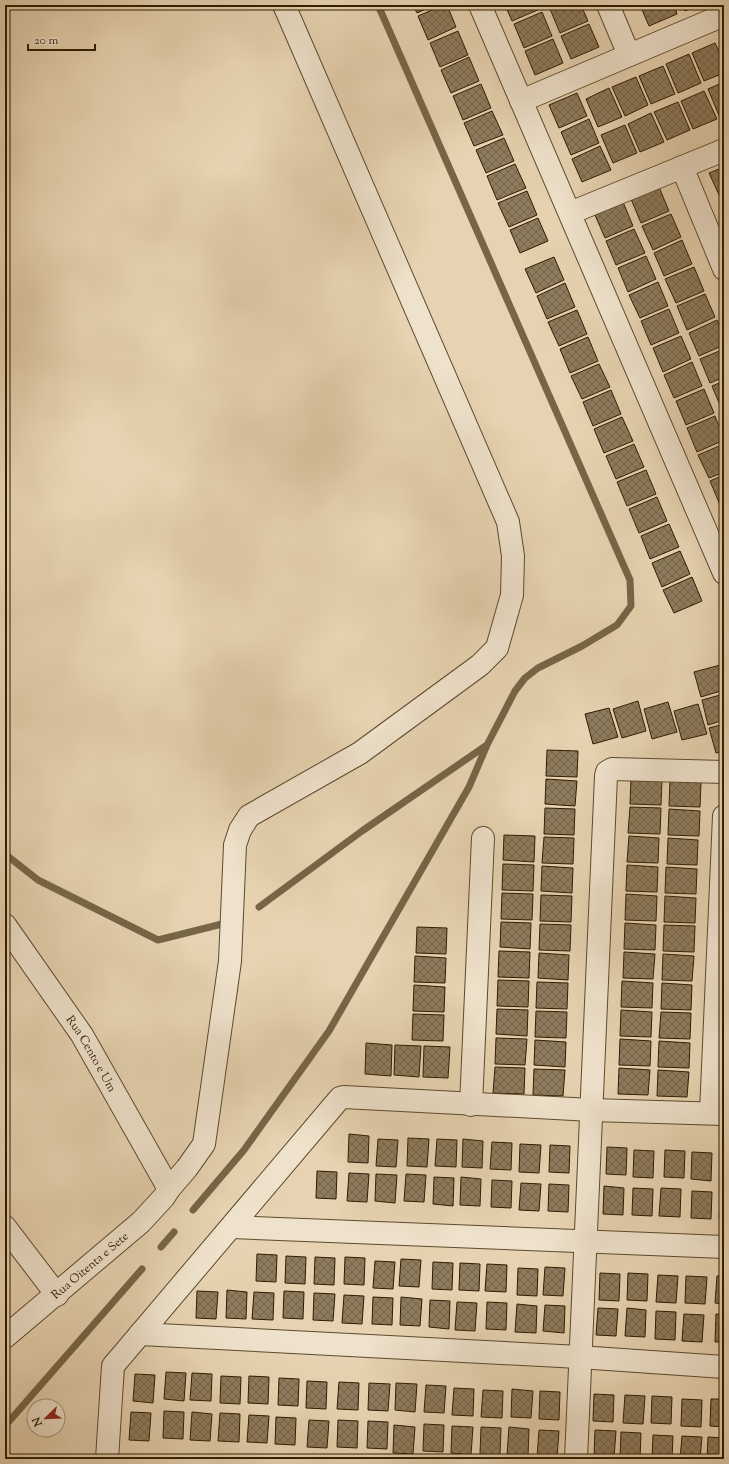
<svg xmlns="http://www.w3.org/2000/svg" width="729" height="1464" font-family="'Sorts Mill Goudy',serif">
	<defs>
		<pattern id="building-cross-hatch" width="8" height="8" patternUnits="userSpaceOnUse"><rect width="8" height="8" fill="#8e7b5d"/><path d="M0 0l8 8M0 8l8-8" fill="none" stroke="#74644a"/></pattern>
	</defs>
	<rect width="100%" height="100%" fill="#e7d3b1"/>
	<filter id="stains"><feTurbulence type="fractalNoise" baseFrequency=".005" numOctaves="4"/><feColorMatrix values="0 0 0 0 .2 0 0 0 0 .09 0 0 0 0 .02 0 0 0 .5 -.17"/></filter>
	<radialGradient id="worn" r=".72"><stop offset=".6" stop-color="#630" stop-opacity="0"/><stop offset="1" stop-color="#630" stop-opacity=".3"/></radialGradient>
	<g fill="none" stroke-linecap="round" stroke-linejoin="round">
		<!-- stream -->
		<path stroke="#776547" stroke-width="7" d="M5 854 38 880 158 940 226 923
			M259 907 362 831 487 745
			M193 1210 244 1150 329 1031 469 787 487 745 515 691 525 678 538 668 582 646 617 625 631 606 630 580 378 5
			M161 1247 174 1232
			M5 1426 142 1269"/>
	</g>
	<!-- building -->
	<path fill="url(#building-cross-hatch)" stroke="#2e1c01" d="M413 5H435L417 13Z
		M444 5H447L456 27 428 40 418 16Z
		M505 5H539L540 9 512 21Z
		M559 5H581L588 21 560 33 550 9Z
		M640 5H674L677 14 649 26Z
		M683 5H698L685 11Z
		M542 12 552 36 524 48 514 24Z
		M589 24 599 47 571 59 561 36Z
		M458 31 468 55 440 67 430 43Z
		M553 39 563 63 535 75 525 51Z
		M724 39V54L719 42Z
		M715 43 724 62V73L704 81 692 53Z
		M689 54 701 83 678 93 666 64Z
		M469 57 479 81 451 93 441 70Z
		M663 66 675 94 651 104 639 76Z
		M636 77 648 105 625 116 612 87Z
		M724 82V116L720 118 708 89Z
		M481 84 491 108 463 120 453 96Z
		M609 88 622 117 598 127 586 99Z
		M704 91 717 119 693 129 681 101Z
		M577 93 587 116 559 128 549 105Z
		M678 102 690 130 667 140 654 112Z
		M492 111 503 135 474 146 464 123Z
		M651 113 664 142 640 152 628 124Z
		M589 119 599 143 571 155 561 132Z
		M625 125 637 153 613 163 601 135Z
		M504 138 514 161 486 173 476 150Z
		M600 146 611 170 582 182 572 159Z
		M515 164 526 188 497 200 487 176Z
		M724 167V195L720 197 709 173Z
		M659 187 669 211 641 223 631 199Z
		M527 191 537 215 509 227 498 203Z
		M623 202 633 226 605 238 595 215Z
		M671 214 681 237 653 250 642 226Z
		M538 218 548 241 520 253 510 230Z
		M634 229 645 253 616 265 606 241Z
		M682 240 692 264 664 276 654 253Z
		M646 256 656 279 628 292 618 268Z
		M554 257 564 280 536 293 525 269Z
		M694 267 704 291 676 303 665 279Z
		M658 282 668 306 640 318 629 295Z
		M565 283 575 307 547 319 537 296Z
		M705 294 715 317 687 330 677 306Z
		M669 309 679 333 651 345 641 321Z
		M577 310 587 334 559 346 548 322Z
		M717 320 724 338V345L699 356 689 333Z
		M681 336 691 359 663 372 653 348Z
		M588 337 598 361 570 373 560 349Z
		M724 349V377L710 383 700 359Z
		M692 362 702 386 674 398 664 375Z
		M599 364 610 387 582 399 571 376Z
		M724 381V409L722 410 712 386Z
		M704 389 714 413 686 425 676 401Z
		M611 390 621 414 593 426 583 402Z
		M715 416 724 440 697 452 687 428Z
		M622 417 633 441 604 453 594 429Z
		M634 444 644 467 616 479 606 456Z
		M724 444V472L709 478 698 455Z
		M646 470 656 494 627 506 617 482Z
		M724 475V503L720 505 710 481Z
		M657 497 667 521 639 533 629 509Z
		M669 524 679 547 650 559 641 536Z
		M680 551 690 574 662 587 652 563Z
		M692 577 702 601 674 613 663 590Z
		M724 664V690L701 697 694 672Z
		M724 694V720L708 725 702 700Z
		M638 701 646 731 622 738 613 709Z
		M668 702 677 732 652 739 644 709Z
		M698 704 707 734 682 740 674 711Z
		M609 708 618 737 593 744 585 714Z
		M724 724V751L716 753 709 728Z
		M547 750 578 751 577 777 546 776Z
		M631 778 662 780 661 805 630 804Z
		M546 779 577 781 575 806 545 804Z
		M670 780 701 782 700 807 669 806Z
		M630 807 661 808 660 834 628 833Z
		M545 808 575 809 574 835 544 834Z
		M669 809 700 811 699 836 668 835Z
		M504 835 535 836 534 862 503 860Z
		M629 836 659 838 658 863 627 862Z
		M544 837 574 838 573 864 542 863Z
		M668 838 698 840 697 865 667 864Z
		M503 864 534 865 533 891 502 890Z
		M627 865 658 867 657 892 626 891Z
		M542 866 573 868 572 893 541 891Z
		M666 867 697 869 696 894 665 893Z
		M502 893 533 894 532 920 501 919Z
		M626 894 657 896 656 921 625 920Z
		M541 895 572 896 571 922 540 921Z
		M665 896 696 898 695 923 664 922Z
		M501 922 531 923 530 949 500 947Z
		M625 923 656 925 655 950 624 949Z
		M540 924 571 925 570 951 539 950Z
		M664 925 695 926 694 952 663 951Z
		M417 927 447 928 446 954 416 953Z
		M499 951 530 952 529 978 498 977Z
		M624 952 655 954 653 979 623 978Z
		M539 953 569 955 568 980 538 978Z
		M663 954 694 956 692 981 662 980Z
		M415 956 446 958 445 983 414 982Z
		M498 980 529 981 528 1007 497 1006Z
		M622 981 653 983 652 1008 621 1007Z
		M537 982 568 983 567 1009 536 1008Z
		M662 983 692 985 691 1010 661 1009Z
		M414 985 445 987 444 1012 413 1011Z
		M497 1009 528 1010 527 1036 496 1034Z
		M621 1010 652 1012 651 1037 620 1036Z
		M536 1011 567 1012 566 1038 535 1037Z
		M661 1012 691 1013 690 1039 659 1038Z
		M413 1014 444 1015 443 1041 412 1040Z
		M496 1038 527 1039 525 1065 495 1064Z
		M620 1039 651 1041 650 1066 619 1065Z
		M535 1040 566 1042 565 1067 534 1065Z
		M659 1041 690 1043 689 1068 658 1067Z
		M366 1043 392 1045 391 1076 365 1074Z
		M395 1045 421 1046 419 1077 394 1075Z
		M424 1046 450 1047 448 1078 423 1077Z
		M495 1067 525 1068 524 1094 493 1093Z
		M619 1068 650 1070 648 1095 618 1094Z
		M534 1069 565 1070 563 1096 533 1095Z
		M658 1070 689 1072 687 1097 657 1096Z
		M349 1134 369 1136 368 1163 348 1162Z
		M408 1138 429 1139 427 1167 407 1166Z
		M378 1139 398 1140 396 1167 376 1166Z
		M437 1139 457 1140 456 1167 435 1166Z
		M463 1139 483 1141 482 1168 462 1167Z
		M492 1142 512 1143 511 1170 490 1169Z
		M520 1144 541 1145 539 1173 519 1172Z
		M550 1145 570 1146 569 1173 549 1172Z
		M607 1147 627 1148 626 1175 606 1174Z
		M634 1150 654 1151 653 1178 633 1177Z
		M665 1150 685 1151 684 1178 664 1177Z
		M692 1152 712 1153 711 1181 691 1179Z
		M721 1152H724V1180L720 1179Z
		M317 1171 337 1172 336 1199 316 1198Z
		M349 1173 369 1174 367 1202 347 1201Z
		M376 1174 397 1175 395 1203 375 1201Z
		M406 1174 426 1175 424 1202 404 1201Z
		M434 1177 454 1178 453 1206 433 1204Z
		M461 1177 481 1179 480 1206 460 1205Z
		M492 1180 512 1181 511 1208 491 1207Z
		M521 1183 541 1184 539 1211 519 1210Z
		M549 1184 569 1185 568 1212 548 1211Z
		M604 1186 624 1188 623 1215 603 1214Z
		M633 1188 653 1189 652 1216 632 1215Z
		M661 1188 681 1189 680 1217 659 1216Z
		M692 1191 712 1192 711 1219 691 1218Z
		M721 1191 724 1192V1219L719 1218Z
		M257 1254 277 1255 276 1282 256 1281Z
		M286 1256 306 1257 305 1284 285 1283Z
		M315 1257 335 1258 334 1285 314 1284Z
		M345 1257 365 1258 364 1285 344 1284Z
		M401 1259 421 1260 419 1287 399 1286Z
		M375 1261 395 1262 393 1289 373 1288Z
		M433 1262 453 1263 452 1290 432 1289Z
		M460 1263 480 1264 479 1291 459 1290Z
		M487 1264 507 1265 506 1292 485 1291Z
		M545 1267 565 1268 563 1296 543 1295Z
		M518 1268 538 1269 537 1296 517 1295Z
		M600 1273 620 1274 619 1301 599 1300Z
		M628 1273 648 1274 647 1301 627 1300Z
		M658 1275 678 1276 676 1303 656 1302Z
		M686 1276 707 1277 705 1304 685 1303Z
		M717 1276H724V1304L715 1303Z
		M227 1290 247 1292 246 1319 226 1318Z
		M197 1291 218 1292 216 1319 196 1318Z
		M284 1291 304 1292 303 1319 283 1318Z
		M254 1292 274 1293 273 1320 252 1319Z
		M314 1293 335 1294 333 1321 313 1320Z
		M344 1295 364 1296 362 1324 342 1323Z
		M373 1297 393 1298 392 1325 372 1324Z
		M401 1297 422 1299 420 1326 400 1325Z
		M430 1300 450 1301 449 1329 429 1327Z
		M457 1302 477 1303 475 1331 455 1330Z
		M487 1302 507 1303 506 1330 486 1329Z
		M517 1304 537 1306 536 1333 515 1332Z
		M545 1305 565 1306 564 1333 543 1331Z
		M598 1308 618 1309 616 1336 596 1335Z
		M627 1308 646 1310 645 1337 625 1336Z
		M656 1311 676 1312 675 1340 655 1339Z
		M684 1314 704 1315 702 1342 682 1341Z
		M716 1314 724 1315V1342H715Z
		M166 1372 186 1373 184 1401 164 1399Z
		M192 1373 212 1374 211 1401 190 1400Z
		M135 1374 155 1375 153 1403 133 1401Z
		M221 1376 241 1377 240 1404 220 1403Z
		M249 1376 269 1377 268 1404 248 1403Z
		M279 1378 299 1379 298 1406 278 1405Z
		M307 1381 327 1382 326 1409 306 1408Z
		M339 1382 359 1383 358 1410 337 1409Z
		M369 1383 390 1384 388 1411 368 1410Z
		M396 1383 417 1384 415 1412 395 1410Z
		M426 1385 446 1386 444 1413 424 1412Z
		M454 1388 474 1389 473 1416 452 1415Z
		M512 1389 533 1391 531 1418 511 1417Z
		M483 1390 503 1391 502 1418 481 1417Z
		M540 1391 560 1392 559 1420 539 1419Z
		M594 1394 614 1395 613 1422 593 1421Z
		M625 1395 645 1396 643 1424 623 1423Z
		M652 1396 672 1397 671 1424 651 1423Z
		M682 1399 702 1400 701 1427 681 1426Z
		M711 1399H724V1427L710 1426Z
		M164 1411 184 1412 183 1439 163 1438Z
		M131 1412 151 1413 149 1441 129 1440Z
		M192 1412 212 1414 210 1441 190 1440Z
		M220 1413 240 1414 239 1442 218 1441Z
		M249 1415 269 1416 267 1443 247 1442Z
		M276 1417 296 1418 295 1445 275 1444Z
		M309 1420 329 1421 327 1448 307 1447Z
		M338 1420 358 1421 357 1448 337 1447Z
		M368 1421 388 1422 387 1449 367 1448Z
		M424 1424 444 1425 443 1452 423 1451Z
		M394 1425 415 1427 413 1454 393 1453Z
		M452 1426 473 1427 471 1455 451 1453Z
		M481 1427 501 1428 500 1455 480 1454Z
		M509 1427 529 1429 528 1456 507 1455Z
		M539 1430 559 1431 557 1458 537 1457Z
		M595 1430 616 1431 614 1458 594 1457Z
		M621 1432 641 1433 640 1459H620Z
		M653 1435 673 1436 672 1459H652Z
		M682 1436 702 1437 700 1459H680Z
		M708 1437 724 1438V1459H707Z"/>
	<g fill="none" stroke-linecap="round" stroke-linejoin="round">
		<defs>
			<g id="minor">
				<path d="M480 5 724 573"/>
				<path d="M608 5 629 55"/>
				<path d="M521 101 724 15"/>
				<path d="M682 167 724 269"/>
				<path d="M570 213 724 150"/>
				<path id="s1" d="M5 925 82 1035 169 1189"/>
				<path d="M471 1105 483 838"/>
				<path d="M711 1113 724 816"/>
				<path d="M5 1227 57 1295"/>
				<path d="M232 1227 724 1247"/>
				<path d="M140 1334 579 1357 724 1367"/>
				<path id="s2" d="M5 1337 141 1222 164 1197 169 1189 187 1168 204 1144 230 961 235 845 240 830 249 816 360 753 480 665 497 648 512 595 513 556 508 522 284 5"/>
				<path d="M107 1459 113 1366 340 1098 344 1097 592 1110 724 1114"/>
				<path d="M576 1459 606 776 607 772 612 769 724 772"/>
			</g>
		</defs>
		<!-- minor casing -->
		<use href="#minor" stroke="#5c4a2d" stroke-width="24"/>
		<!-- minor -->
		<use href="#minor" stroke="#efe2cc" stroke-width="22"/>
	</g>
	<g text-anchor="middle" stroke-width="3" stroke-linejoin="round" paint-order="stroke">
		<!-- street labels -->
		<g font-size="12" fill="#2e1c01" stroke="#efe2cc">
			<text dy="4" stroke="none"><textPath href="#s1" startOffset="155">Rua Cento e Um</textPath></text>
			<text dy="4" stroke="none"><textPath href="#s2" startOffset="111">Rua Oitenta e Sete</textPath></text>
		</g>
	</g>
	<!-- margin -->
	<rect width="729" height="1464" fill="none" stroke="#e7d3b1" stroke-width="20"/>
	<rect x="6" y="6" width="717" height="1452" fill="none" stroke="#2e1c01" stroke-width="2"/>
	<rect x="10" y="10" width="709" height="1444" fill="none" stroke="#2e1c01"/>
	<!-- north arrow -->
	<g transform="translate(46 1418) rotate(247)"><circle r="19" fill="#efe2cc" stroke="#a2937b"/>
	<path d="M0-3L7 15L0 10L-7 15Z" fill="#8f2418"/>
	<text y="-6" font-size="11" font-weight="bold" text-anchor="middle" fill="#2e1c01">N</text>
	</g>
	<!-- scale -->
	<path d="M28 44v6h67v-6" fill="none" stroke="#2e1c01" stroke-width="2"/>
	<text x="34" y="44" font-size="12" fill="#2e1c01" stroke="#efe2cc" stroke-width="3" paint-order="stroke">20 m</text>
	<rect width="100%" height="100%" filter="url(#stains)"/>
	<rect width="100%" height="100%" fill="url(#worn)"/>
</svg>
